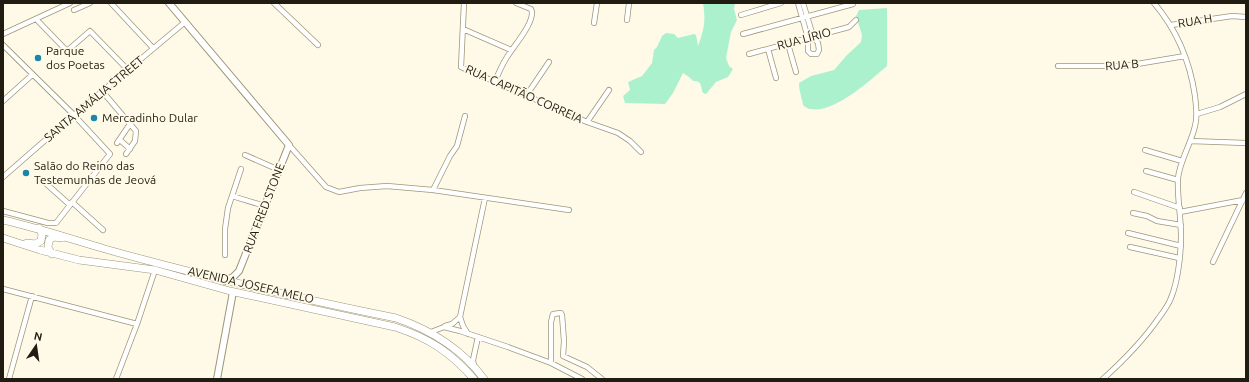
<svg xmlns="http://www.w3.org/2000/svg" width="1249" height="382" font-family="Ubuntu,sans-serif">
	<rect width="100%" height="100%" fill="#fffae7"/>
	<!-- green -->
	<path fill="#acf1ce" d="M703 3H735L734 9 737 20 731 32 726 58 729 66 733 69 728 77 716 82 706 94 703 93C700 86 703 81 693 81L689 77 683 73 673 93 665 104 625 103 623 96 630 90 628 82 642 76 649 67 652 63 654 50 657 47 662 36 666 33 674 34 678 38 694 34 696 35 698 46C704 30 706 21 703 3Z
		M887 8V66C871 80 833 114 811 109 808 109 805 107 803 105 802 98 799 91 799 83L811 76 834 70 847 55 861 42 862 35 856 16 859 10Z"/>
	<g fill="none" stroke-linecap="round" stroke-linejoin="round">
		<defs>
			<path id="minor" d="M111 3 153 48
				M274 3 318 45
				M464 3 461 67 587 122 618 133 630 141 641 152
				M798 3 808 38V51L811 54H817L819 50 818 43 813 36 803 3
				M74 10 90 3
				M741 15 781 3
				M36 19 67 51 90 31 128 70
				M627 20 629 3
				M594 23 597 3
				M1171 25 1232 16 1246 17
				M463 29 511 50
				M3 34 70 3
				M743 34 853 4
				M788 44 796 72
				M3 45 74 115 110 154 56 223H48L3 211
				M768 49 776 78
				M749 54 849 27 856 20
				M1058 66H1125L1185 56
				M495 82C498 74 502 65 507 57 513 47 537 20 531 9L516 3
				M102 91 136 131 135 141 126 154
				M526 96 549 62
				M3 101 32 75
				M1197 114 1220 107 1246 94
				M587 122 609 90
				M120 140 130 149
				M1190 141 1246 143
				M117 143 130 124
				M289 145 326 187 339 192 360 188 387 186 433 190 569 210
				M1145 150 1182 161
				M245 155 279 170
				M1146 171 1178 180
				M3 177 74 115 185 22
				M42 180 70 205
				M433 190 450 156 457 146 465 116
				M1134 192 1180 208
				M232 196 265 206
				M72 202 103 230
				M1180 212 1243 200
				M1133 213 1147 216 1157 221 1181 225
				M1128 233 1181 246
				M1130 247 1179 258
				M225 255V229L228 208 241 169
				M1213 262 1246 193
				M3 289 137 324
				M445 326 452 324 460 317
				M431 332 444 327 460 331 508 347 551 363 582 379
				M468 334 463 326 460 317 485 198
				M551 363V322L553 314 561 313 562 315 564 341 563 356 587 367 602 379
				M474 366 473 360 478 337
				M9 379 32 296
				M116 379 137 324 155 270
				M1103 379C1124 360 1142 342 1158 319 1163 312 1168 306 1171 298 1178 281 1181 254 1181 236 1181 217 1177 197 1178 178 1180 160 1191 144 1195 126 1198 116 1196 107 1195 96 1190 62 1177 30 1154 3"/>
			<path id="tertiary" d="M169 3 289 145 239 271 233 277 225 281
				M217 379 233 292"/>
			<path id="primary" d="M3 220C38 228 71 239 105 249 201 276 298 298 396 318 431 330 462 349 484 379
				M3 238 40 250 79 260 155 270 230 291 395 327C429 338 450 352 474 379
				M27 243 35 244 41 241 42 234 39 228
				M52 254 48 248 49 240 54 237 62 238"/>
		</defs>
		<!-- minor casing -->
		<use href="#minor" stroke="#9d9679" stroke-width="6"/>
		<!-- tertiary casing -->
		<use href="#tertiary" stroke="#9d9679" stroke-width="8"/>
		<!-- primary casing -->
		<use href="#primary" stroke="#9d9679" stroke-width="8"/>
		<!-- minor -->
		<use href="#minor" stroke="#fff" stroke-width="4.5"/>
		<!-- tertiary -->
		<use href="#tertiary" stroke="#fff" stroke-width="6"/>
		<!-- primary -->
		<use href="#primary" stroke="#fff" stroke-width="7"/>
	</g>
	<!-- markers -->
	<g fill="#1986ad" stroke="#fffae7" stroke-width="1.5">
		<circle cx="38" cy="58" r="4"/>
		<circle cx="94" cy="118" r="4"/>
		<circle cx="26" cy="173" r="4"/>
	</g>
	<g text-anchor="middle" stroke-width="3.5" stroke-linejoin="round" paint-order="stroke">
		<!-- street labels -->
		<g font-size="12" fill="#201c11" stroke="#fffae7">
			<text transform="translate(1195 21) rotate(-9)" y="4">RUA H</text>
			<text transform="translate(804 39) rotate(-15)" y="4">RUA LÍRIO</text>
			<text transform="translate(1122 65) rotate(-4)" y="4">RUA B</text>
			<text transform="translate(524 94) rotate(24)" y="4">RUA CAPITÃO CORREIA</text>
			<text transform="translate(94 99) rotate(-40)" y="4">SANTA AMÁLIA STREET</text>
			<text transform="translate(264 208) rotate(-69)" y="4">RUA FRED STONE</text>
			<text transform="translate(251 285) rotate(13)" y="4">AVENIDA JOSEFA MELO</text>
		</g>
		<!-- poi labels -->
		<g font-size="12" fill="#201c11" stroke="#fffae7" text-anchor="start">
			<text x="46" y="55">Parque<tspan x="46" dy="14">dos Poetas</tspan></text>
			<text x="102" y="122">Mercadinho Dular</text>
			<text x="34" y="170">Salão do Reino das<tspan x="34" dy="14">Testemunhas de Jeová</tspan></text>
		</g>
	</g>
	<!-- border -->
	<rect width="1249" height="382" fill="none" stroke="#201c11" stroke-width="8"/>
	<!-- north arrow -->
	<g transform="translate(36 346) rotate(13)" stroke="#fffae7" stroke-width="3" paint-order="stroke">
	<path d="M0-3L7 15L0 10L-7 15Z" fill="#201c11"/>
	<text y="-6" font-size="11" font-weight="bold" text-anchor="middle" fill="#201c11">N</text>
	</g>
</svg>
